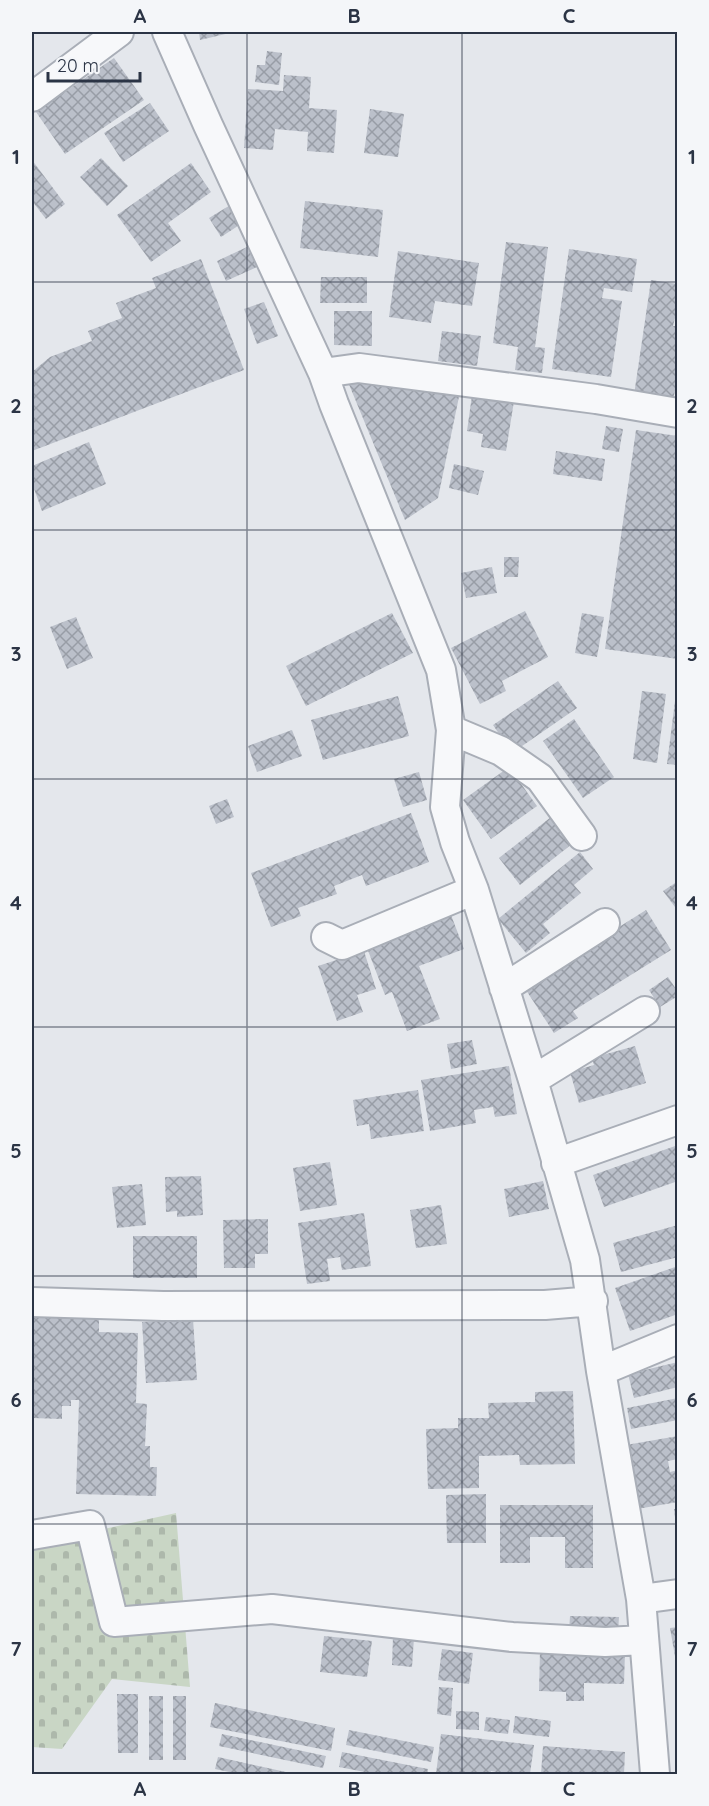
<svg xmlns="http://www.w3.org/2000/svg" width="709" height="1806" font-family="Quicksand,sans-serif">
	<defs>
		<pattern id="cemetery-stones" width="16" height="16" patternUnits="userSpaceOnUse" patternTransform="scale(1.5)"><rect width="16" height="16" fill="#c9d6c5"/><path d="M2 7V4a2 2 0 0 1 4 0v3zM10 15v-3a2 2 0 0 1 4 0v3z" fill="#adb8ab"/></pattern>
		<pattern id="building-cross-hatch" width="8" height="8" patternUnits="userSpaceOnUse" patternTransform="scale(1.5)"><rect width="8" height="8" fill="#bbc0ca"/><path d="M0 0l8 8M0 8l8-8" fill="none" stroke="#989da6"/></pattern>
	</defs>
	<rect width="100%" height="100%" fill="#e4e7ec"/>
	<!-- cemetery -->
	<path fill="url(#cemetery-stones)" d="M176 1513 190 1687 112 1679 62 1749 32 1747V1545Z"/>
	<!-- building -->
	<path fill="url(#building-cross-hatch)" d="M199 32H234L200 40Z
		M267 51 282 53 279 85 255 82 257 65H265Z
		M114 58 144 100 65 154 36 112Z
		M284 75 311 77 309 108 337 110 334 153 307 151 308 132 275 129 273 150 244 148 248 89 283 91Z
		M150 103 169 131 123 162 104 133Z
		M370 109 404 114 398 157 364 153Z
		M101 158 128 186 107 206 80 177Z
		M32 160 65 204 46 219 32 201Z
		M191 163 211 192 168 223 181 241 151 262 117 215Z
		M305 201 383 210 378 257 300 248Z
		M232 204 244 222 221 237 209 218Z
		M506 242 548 247 535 347 545 348 542 373 515 370 518 347 493 343Z
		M247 247 257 267 226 281 217 261Z
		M569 249 637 259 632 292 604 288 602 298 622 301 611 377 552 369Z
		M398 251 479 263 472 306 435 301 431 323 389 317Z
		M201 259 244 370 32 451V372L50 357 92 341 88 331 122 318 116 303 156 288 152 278Z
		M321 277H367V303H320Z
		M651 280 678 284V306L673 326H678V377L673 400 634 395Z
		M264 302 278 336 257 344 244 309Z
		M334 311H372V346L334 345Z
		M442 331 481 336 477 366 438 361Z
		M364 375 460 392 438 498 405 520 348 382Z
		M472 395 514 401 506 451 481 447 483 434 467 431Z
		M606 426 623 429 619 452 602 449Z
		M636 430 678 436V659L605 649Z
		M89 442 106 484 42 511 32 483V466Z
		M556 451 605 459 602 481 553 474Z
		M454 464 484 471 478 495 449 488Z
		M504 557H519L518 577H504Z
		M492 567 497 593 466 598 461 573Z
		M525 611 548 657 502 681 506 691 480 704 451 648Z
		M392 613 413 653 306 706 286 666Z
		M582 613 604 617 597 657 575 653Z
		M76 617 93 658 67 669 50 627Z
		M558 681 577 708 512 753 493 725Z
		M642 691 666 694 657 763 633 759Z
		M676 693H678V765L667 764Z
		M398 696 409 736 323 760 311 720Z
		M574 719 614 777 583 798 543 741Z
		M292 730 302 756 257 772 248 746Z
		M509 767 537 806 491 839 463 800Z
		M419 772 427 800 403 807 394 779Z
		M227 799 234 817 216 824 209 806Z
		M411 813 429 862 366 886 362 875 334 886 337 894 298 908 301 916 271 927 251 873Z
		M551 817 572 844 520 885 499 858Z
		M580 852 593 869 574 885 581 893 543 924 550 933 526 953 498 919Z
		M678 881V911L663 891Z
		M646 910 671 950 573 1011 578 1018 554 1033 524 987Z
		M451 915 464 949 419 966 440 1019 407 1031 392 992 385 995 367 948Z
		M364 951 376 989 357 995 363 1012 337 1021 318 966Z
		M668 977 678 992V996L660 1007 649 990Z
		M472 1040 477 1064 451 1069 447 1044Z
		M635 1046 646 1083 579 1103 570 1072 594 1065 592 1058Z
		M509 1066 517 1114 495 1117 493 1107 474 1110 476 1123 430 1131 421 1080Z
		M418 1090 424 1131 371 1139 369 1124 357 1126 353 1100Z
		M678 1145V1181L604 1207 593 1175Z
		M330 1162 337 1205 300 1211 293 1168Z
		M201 1176 203 1215 177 1217V1211L166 1212 165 1177Z
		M543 1181 549 1209 509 1217 504 1189Z
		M142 1184 146 1225 117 1228 112 1187Z
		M441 1205 447 1244 416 1248 410 1210Z
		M364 1213 371 1266 342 1270 340 1257 327 1259 330 1281 307 1284 298 1223Z
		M268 1219V1254H255V1268H224L223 1220Z
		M678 1225V1257L621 1272 613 1243Z
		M133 1236H197V1278H133Z
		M678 1266V1314L630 1331 615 1288Z
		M32 1312 99 1314V1332L138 1333 136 1403 147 1404 145 1446H150V1467H157L156 1496 76 1494 79 1400H71V1406H62V1419L32 1418Z
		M193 1319 197 1380 146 1383 142 1322Z
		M678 1362V1387L634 1398 628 1374Z
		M573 1391 575 1464 520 1465 519 1455 479 1456V1488L428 1489 426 1429 458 1428V1418H489L488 1403 535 1402V1392Z
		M678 1398V1420L631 1429 627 1408Z
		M678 1436V1459L668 1461 670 1472 678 1470V1502L637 1509 626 1445Z
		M486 1494V1543H447L446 1495Z
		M500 1505H593V1568H565V1537H530V1563H500Z
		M674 1509H678V1526H676Z
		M570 1616 619 1617 618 1632H569Z
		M678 1627V1662H676L670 1628Z
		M324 1636 372 1641 367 1677 320 1672Z
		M393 1636 414 1638 412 1667 392 1665Z
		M442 1649 473 1653 469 1684 438 1680Z
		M540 1651 625 1652 624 1684 584 1683V1701H566V1692L539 1691Z
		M439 1687 453 1688 451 1716 437 1714Z
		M117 1694H138V1753H118Z
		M149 1696H163V1760H149Z
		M173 1696H186V1760H173Z
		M215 1703 335 1728 331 1751 210 1727Z
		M456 1711 479 1712V1730L456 1729Z
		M515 1716 551 1721 549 1737 513 1733Z
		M486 1717 510 1720 508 1734 484 1731Z
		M349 1730 434 1747 431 1762 346 1745Z
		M222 1734 326 1756 323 1768 219 1746Z
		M441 1734 534 1745 530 1774H507L491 1771 490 1774H436Z
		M543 1746 625 1752 624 1774H541Z
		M342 1752 428 1769 427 1774H375L339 1767Z
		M218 1757 295 1774H239L215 1769Z"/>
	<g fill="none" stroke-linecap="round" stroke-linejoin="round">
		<defs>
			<path id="minor" d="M167 32 208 125 323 373 334 404 441 670 451 730 445 807 455 842 474 890 533 1080 585 1260 601 1371 641 1599 655 1774
				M32 97 119 32
				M323 373 359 368 596 399 678 413
				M451 730 501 751 540 778 582 836
				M326 937 342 945 474 890
				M504 988 605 923
				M533 1080 645 1011
				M556 1163 678 1120
				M32 1302 163 1306 545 1305 593 1301
				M601 1371 678 1339
				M32 1535 90 1525 114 1622 272 1609 512 1637 605 1642 644 1640
				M641 1599 678 1594"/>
		</defs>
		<!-- minor casing -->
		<use href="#minor" stroke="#a9aeb7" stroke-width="32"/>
		<!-- minor -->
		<use href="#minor" stroke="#f7f8fa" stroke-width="28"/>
	</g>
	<!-- grid -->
	<path fill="none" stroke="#2b3445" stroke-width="1.5" stroke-opacity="0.55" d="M247 32V1774M462 32V1774M32 282H678M32 530H678M32 779H678M32 1027H678M32 1276H678M32 1524H678"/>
	<!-- border -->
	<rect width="709" height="1806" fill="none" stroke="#f4f6f9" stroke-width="66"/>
	<!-- scale -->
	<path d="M48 72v9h92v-9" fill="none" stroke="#2b3445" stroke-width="3"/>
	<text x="57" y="72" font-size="18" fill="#2b3445" stroke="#f4f6f9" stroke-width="4.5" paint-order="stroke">20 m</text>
	<rect x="33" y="33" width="643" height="1740" fill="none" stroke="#2b3445" stroke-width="2"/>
	<g font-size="20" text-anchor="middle" font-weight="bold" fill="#2b3445">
		<text x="140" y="23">A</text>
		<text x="354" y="23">B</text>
		<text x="569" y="23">C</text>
		<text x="16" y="164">1</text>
		<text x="692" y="164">1</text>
		<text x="16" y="413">2</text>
		<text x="692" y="413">2</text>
		<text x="16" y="661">3</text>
		<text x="692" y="661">3</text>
		<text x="16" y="910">4</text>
		<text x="692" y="910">4</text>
		<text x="16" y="1158">5</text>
		<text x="692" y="1158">5</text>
		<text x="16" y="1407">6</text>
		<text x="692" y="1407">6</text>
		<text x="16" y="1656">7</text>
		<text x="692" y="1656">7</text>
		<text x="140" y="1796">A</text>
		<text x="354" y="1796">B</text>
		<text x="569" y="1796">C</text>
	</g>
</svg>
